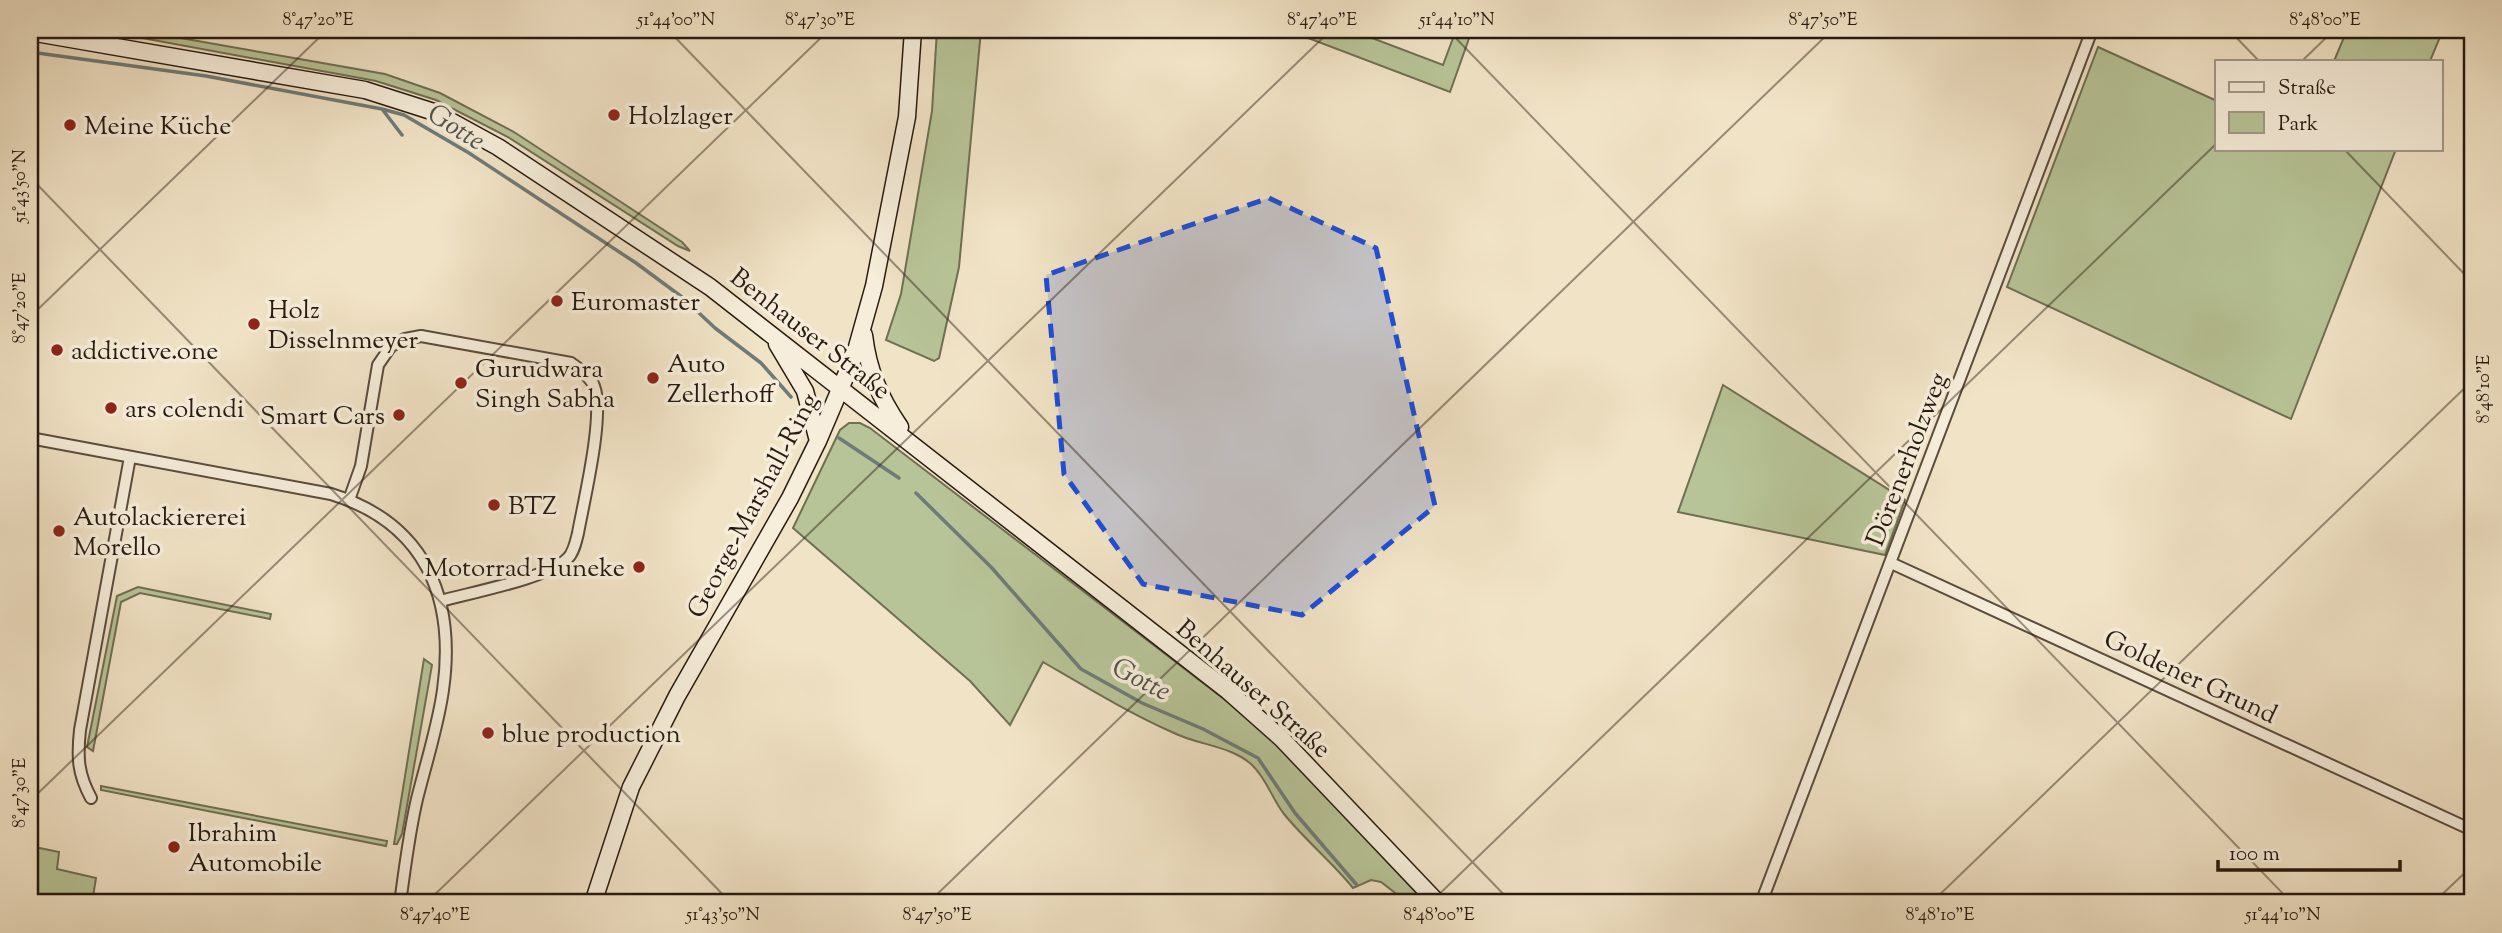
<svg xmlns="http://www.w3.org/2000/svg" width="2502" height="933" font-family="'Sorts Mill Goudy',serif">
	<rect width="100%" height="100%" fill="#f1e3c6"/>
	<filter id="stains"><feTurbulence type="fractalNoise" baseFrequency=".00286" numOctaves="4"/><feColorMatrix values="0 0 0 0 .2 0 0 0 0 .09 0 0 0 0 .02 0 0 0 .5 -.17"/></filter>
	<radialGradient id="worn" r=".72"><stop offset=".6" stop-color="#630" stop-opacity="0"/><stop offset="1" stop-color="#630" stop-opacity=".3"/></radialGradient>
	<!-- green -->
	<path fill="#b7c497" stroke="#6f6f54" stroke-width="2" d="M99 30H135L385 74 440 93 514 132 682 242 690 251 678 246 508 137 436 100 376 81Z
		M937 30H981L959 267 939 358 934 361 886 340 901 294 932 111Z
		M1287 30H1351L1443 65 1456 30H1472L1450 92Z
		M2347 30H2443L2430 61H2334Z
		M2098 47 2217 101V149H2396L2291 419 2007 287Z
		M1723 385 1905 500 1885 555 1678 512Z
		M849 423H860L870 428 1224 699 1276 743 1426 903H1408L1381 882 1371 880 1353 888C1332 862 1305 840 1284 814 1272 799 1267 779 1252 765 1232 746 1198 745 1174 733 1129 713 1086 687 1043 662L1010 725 970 681 793 528 840 430Z
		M138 587 271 614 270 619 140 593 121 602 93 751 87 747 117 596Z
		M424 659 432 665 402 834 397 844H394Z
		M101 786 387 841 386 846 101 790Z
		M30 846 59 852 57 869 96 878 92 903H30Z"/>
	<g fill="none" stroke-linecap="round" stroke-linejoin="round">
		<!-- stream -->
		<path stroke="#6e7b78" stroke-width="3.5" d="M30 52 206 76 382 109 404 115 469 153 636 263 682 297 715 328 761 363 791 397
			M382 109 402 135
			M839 438 899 478
			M916 493 991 567 1081 669 1142 703 1203 729 1258 758 1295 813 1356 884
			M1360 899 1361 903"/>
		<defs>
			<path id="street" d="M30 438 331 494C425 523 456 597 443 690 438 726 426 763 417 799 409 833 405 868 400 903
				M349 500 361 466 378 365 391 346 405 339 421 336 571 363C579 369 590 376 594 386 605 414 584 500 578 533 576 541 574 552 568 558 549 578 469 593 441 601
				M1891 563 2472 830
				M91 798C78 774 77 758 80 730L130 457
				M1761 903 2092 30"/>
			<path id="secondary" d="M30 32 365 90 434 112 498 147 710 287 1228 691 1282 739 1438 903
				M864 335C868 370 880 398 900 427
				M777 344 805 391 818 441
				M593 903 631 787 677 696 790 498 818 441 855 354 874 286 907 117 913 30"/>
		</defs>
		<!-- street casing -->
		<use href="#street" stroke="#5a4c3e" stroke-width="14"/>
		<!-- secondary casing -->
		<use href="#secondary" stroke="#271a10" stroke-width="19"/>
		<!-- street -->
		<use href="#street" stroke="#f6edda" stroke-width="10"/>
		<!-- secondary -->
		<use href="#secondary" stroke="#f6edda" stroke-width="16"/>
	</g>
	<!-- marked area -->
	<path fill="#1d4ed8" fill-opacity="0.2" stroke="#1d4ed8" stroke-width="5" stroke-dasharray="14 9" stroke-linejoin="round" d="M1269 198 1376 248 1435 506 1302 615 1143 584 1064 474 1046 275Z"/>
	<!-- ticks -->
	<path fill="none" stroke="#271a10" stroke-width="2" stroke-opacity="0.45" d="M668 30 1512 903M1448 30 2292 903M2229 30 2259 61M2302 61 2334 30M2344 149 2472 282M30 177 731 903M30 317 327 30M30 801 829 30M426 903 1331 30M928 903 1832 30M1430 903 2217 143M1931 903 2472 381M2433 903 2472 866"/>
	<!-- markers -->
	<g fill="#8f2418" stroke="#f6edda" stroke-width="2.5">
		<circle cx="614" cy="115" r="7"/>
		<circle cx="70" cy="125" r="7"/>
		<circle cx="557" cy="301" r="7"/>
		<circle cx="254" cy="324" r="7"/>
		<circle cx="57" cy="350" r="7"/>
		<circle cx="653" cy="378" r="7"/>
		<circle cx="461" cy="383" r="7"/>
		<circle cx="111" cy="408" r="7"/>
		<circle cx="399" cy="415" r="7"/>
		<circle cx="494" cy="505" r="7"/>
		<circle cx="59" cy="531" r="7"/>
		<circle cx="639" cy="567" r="7"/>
		<circle cx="488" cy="733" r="7"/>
		<circle cx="174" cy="847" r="7"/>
	</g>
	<g text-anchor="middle" stroke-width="7" stroke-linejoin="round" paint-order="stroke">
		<!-- poi labels -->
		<g font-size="26" fill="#271a10" stroke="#f6edda" text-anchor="start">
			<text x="628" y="124">Holzlager</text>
			<text x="84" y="134">Meine Küche</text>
			<text x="571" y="310">Euromaster</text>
			<text x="268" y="318">Holz<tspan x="268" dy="30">Disselnmeyer</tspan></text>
			<text x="71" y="359">addictive.one</text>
			<text x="667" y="372">Auto<tspan x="667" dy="30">Zellerhoff</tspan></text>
			<text x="475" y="377">Gurudwara<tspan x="475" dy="30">Singh Sabha</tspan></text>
			<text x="125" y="417">ars colendi</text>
			<text x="385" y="424" text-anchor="end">Smart Cars</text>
			<text x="508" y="514">BTZ</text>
			<text x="73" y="525">Autolackiererei<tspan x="73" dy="30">Morello</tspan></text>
			<text x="625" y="576" text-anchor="end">Motorrad Huneke</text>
			<text x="502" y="742">blue production</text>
			<text x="188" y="841">Ibrahim<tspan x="188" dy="30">Automobile</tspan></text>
		</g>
		<!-- street labels -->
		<g font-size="26" fill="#271a10" stroke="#f6edda">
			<text transform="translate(811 333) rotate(38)" y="9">Benhauser Straße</text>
			<text transform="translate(1906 459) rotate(-69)" y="9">Dörenerholzweg</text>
			<text transform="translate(752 505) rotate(-62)" y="9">George-Marshall-Ring</text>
			<text transform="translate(2191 676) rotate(25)" y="9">Goldener Grund</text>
			<text transform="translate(1254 688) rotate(41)" y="9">Benhauser Straße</text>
		</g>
		<!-- water labels -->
		<g font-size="28" font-style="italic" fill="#51534d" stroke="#f6edda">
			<text transform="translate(457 126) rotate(32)" y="10">Gotte</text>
			<text transform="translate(1142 678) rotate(27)" y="10">Gotte</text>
		</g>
	</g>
	<!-- margin -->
	<rect width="2502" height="933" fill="none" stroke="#f1e3c6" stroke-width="77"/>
	<!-- legend -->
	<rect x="2215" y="60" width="228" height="91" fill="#f6edda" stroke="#a39989" stroke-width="2"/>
	<rect x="2229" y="82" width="35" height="10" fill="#f6edda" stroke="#a39989" stroke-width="2"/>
	<text x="2278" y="94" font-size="21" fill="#271a10">Straße</text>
	<rect x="2229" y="112" width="35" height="21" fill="#b7c497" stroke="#a39989" stroke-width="2"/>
	<text x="2278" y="130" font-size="21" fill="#271a10">Park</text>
	<!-- scale -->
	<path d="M2218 860v10h182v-10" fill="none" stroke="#271a10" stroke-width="3.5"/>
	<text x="2229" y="860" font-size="21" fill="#271a10" stroke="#f6edda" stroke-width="5" paint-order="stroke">100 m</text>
	<rect x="38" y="38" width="2426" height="856" fill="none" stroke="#271a10" stroke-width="2.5"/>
	<g font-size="18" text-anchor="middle" fill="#271a10">
		<text x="318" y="25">8°47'20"E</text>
		<text x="676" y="25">51°44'00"N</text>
		<text x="820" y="25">8°47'30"E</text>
		<text x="1322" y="25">8°47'40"E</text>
		<text x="1457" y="25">51°44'10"N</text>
		<text x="1823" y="25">8°47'50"E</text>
		<text x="2325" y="25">8°48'00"E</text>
		<text transform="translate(19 186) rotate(-90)" y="6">51°43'50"N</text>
		<text transform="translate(19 308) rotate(-90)" y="6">8°47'20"E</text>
		<text transform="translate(2483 389) rotate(-90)" y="6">8°48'10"E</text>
		<text transform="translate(19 793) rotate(-90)" y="6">8°47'30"E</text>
		<text x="435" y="920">8°47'40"E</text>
		<text x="723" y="920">51°43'50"N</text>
		<text x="937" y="920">8°47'50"E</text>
		<text x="1439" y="920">8°48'00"E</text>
		<text x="1940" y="920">8°48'10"E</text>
		<text x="2283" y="920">51°44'10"N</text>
	</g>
	<rect width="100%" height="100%" filter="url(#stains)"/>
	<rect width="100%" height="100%" fill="url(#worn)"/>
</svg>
